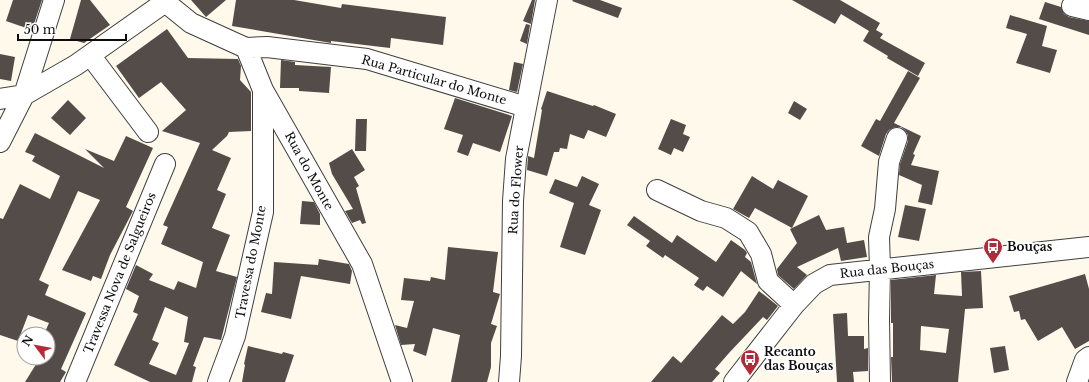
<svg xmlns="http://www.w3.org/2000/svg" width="1089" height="382" font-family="'Libre Baskerville',serif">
	<rect width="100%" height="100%" fill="#fef9eb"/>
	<!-- building -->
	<path fill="#544c49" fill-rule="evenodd" d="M13 0H42L32 30 6 21Z
		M81 0H90L110 25 84 43 70 39Z
		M191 0H226L206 17Z
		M236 0H294L341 8 342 4 446 17 443 45 391 38 390 48 331 41V43L232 26Z
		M532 0H535L531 24 523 21Z
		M573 0H600L622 8 618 18 572 1Z
		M792 0H840L880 23 876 30 883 34 880 38 925 63 918 76 887 58 888 56 863 41 869 31 841 14 835 24Z
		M1045 2 1061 7 1064 14 1069 17 1089 21V35L1039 19Z
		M1010 15 1047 26 1042 46 1057 50 1050 73 1016 63 1027 34 1006 28Z
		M526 24 530 25 527 44 520 41Z
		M167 29 188 58 238 59 241 66 240 80 251 92V131L229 132 227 136 212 150 231 158 217 190 226 194 212 228 230 235 216 271 237 277 221 340 204 337 193 366 196 367 192 382H150L114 365 138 314 133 312 139 296 126 289 136 265 153 274 149 280 174 290 178 281 196 288 203 262 161 244 168 227 163 225 200 143 162 131 186 110 161 82 139 98 116 66ZM165 307 188 317 184 342 189 343 176 375 149 364 159 343 152 340Z
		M0 54 15 57 11 81 0 79Z
		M281 60 295 62V65L331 67 329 93 299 91V88H280Z
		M514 62 523 64 517 92 509 90Z
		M908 71 920 78 894 123 921 136 913 154 915 155 911 165 939 171 932 205 918 202 922 185 899 175 900 164 908 141V135L905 130 901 127H895L889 130 886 134 879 156 861 146 876 119 880 121Z
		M547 91 593 106 594 105 616 114 606 137 588 130 584 139 570 134 567 149 560 148 559 152H554L547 176 527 170 528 156 534 158 542 110 541 109Z
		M455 98 512 116 500 152 473 143 468 156 457 152 463 135 444 129Z
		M68 100 86 118 70 135 51 118Z
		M794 101 807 109 800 120 788 113Z
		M356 119H367L366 151H355Z
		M671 119 686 125 683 134 690 137 683 152 674 148 671 155 658 149Z
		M35 133 104 168 85 149 114 161 126 136 153 148 126 207 133 211 110 255 101 279 93 276 91 281 62 270 100 200 78 191 39 280 49 285 45 295 86 313 61 369 66 372 60 382H25L40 358H48V334H44L49 323 28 315 18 341 0 335V218L3 219 20 184 50 199 60 176 32 161 35 156 25 152Z
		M352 149 365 170 354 177 359 186 356 188 366 223 362 224 360 220 352 223 345 211 353 209 332 174 329 163Z
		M582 176 599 184 589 205 601 210 585 255 560 247 574 203 549 193 555 179 577 187Z
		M752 176 773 189 778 180 808 196 792 228 755 208 749 218 733 209Z
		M302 201 314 202 320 214V225L300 224Z
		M905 205 926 209 919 241 898 237Z
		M819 215 826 230 844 227 847 243 864 240 867 257 841 261 838 248 797 267 807 275 794 289 778 275 777 269 797 243 790 229Z
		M634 216 672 243 677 235 716 262 731 240 745 250 747 253 745 257 751 262 757 284 741 271 723 297 707 286 703 291 694 285 699 278 665 255 663 258 646 246 650 241 627 225Z
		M448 247 498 252 493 292 500 294 491 324 497 326 491 343V367L487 382H451L460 335 433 328 426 356 413 351 415 344 401 345 395 325 407 328 414 301 401 300 404 278 430 281 431 277 445 280Z
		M319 259 349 264 352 271 350 284 301 276 291 319 261 312 266 293 272 294 274 262 318 265Z
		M981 271 983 308 965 309 958 382H892L891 357H893V323H891V280L936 275 934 294 962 296 961 272ZM921 326 949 329 946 353 920 350Z
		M1085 274 1089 289V341L1075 349 1062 327 1038 341 1025 319 1021 320 1019 311 1014 312 1009 296Z
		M759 291 778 306 767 320 763 317 729 353 715 369 720 373 712 382H651L673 356 681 363 722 315 733 324 745 312Z
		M847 313 848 336H864V349L868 348V371L853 372 854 382H837L833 314Z
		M248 346 282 354 283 352 294 355 285 382H242L245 365 244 364Z
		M1005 346 1009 370 994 373 990 348Z"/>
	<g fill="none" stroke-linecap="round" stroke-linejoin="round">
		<defs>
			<path id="minor" d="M165 2 191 23 246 48 263 90 362 264 402 382
				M1072 6 1089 10
				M246 48 267 47 367 59 526 107
				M90 55 148 132
				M0 99 24 95 76 65 168 0
				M0 142 24 95 54 0
				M657 190 701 211 726 218 748 232 761 254 768 281 794 305
				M75 382 165 164
				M218 382 235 336 263 212V92
				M509 382 511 356 513 201 516 159 547 0
				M734 382 794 305 814 284 830 275 1089 247
				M880 382 879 320 880 269 879 237 885 209 889 162 897 138
				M1077 382 1085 360 1089 357"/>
		</defs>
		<!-- minor casing -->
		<use href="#minor" stroke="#3f3f3f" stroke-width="22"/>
		<!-- minor -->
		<use href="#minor" stroke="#fff" stroke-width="20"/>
	</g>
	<!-- icons -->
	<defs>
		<symbol id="bus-pin" viewBox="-11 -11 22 30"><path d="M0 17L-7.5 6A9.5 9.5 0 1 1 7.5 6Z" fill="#b62939" stroke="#fff"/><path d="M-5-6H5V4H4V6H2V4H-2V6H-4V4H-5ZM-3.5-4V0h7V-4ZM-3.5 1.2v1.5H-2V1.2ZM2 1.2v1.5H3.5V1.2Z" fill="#fff"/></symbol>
	</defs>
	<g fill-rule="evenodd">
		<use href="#bus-pin" x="982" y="236" width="22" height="30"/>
		<use href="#bus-pin" x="739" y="348" width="22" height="30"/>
	</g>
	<g text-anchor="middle" stroke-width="4" stroke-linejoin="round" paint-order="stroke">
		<!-- street labels -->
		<g font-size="12" fill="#0c0c0c" stroke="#fff">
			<text transform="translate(434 80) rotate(16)" y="4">Rua Particular do Monte</text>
			<text transform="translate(309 171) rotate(61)" y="4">Rua do Monte</text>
			<text transform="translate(516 190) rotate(-86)" y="4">Rua do Flower</text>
			<text transform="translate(251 262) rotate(-79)" y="4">Travessa do Monte</text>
			<text transform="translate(887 269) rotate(-6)" y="4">Rua das Bouças</text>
			<text transform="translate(120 273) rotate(-68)" y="4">Travessa Nova de Salgueiros</text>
		</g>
		<!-- poi labels -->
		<g font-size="12" font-weight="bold" fill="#0c0c0c" stroke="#fff" text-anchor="start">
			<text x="1007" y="251">Bouças</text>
			<text x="764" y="356">Recanto<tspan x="764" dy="14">das Bouças</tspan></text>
		</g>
	</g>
	<!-- north arrow -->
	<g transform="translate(36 346) rotate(302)"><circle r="19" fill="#ffffff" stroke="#9e9e9e"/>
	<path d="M0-3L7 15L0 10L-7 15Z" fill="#b62939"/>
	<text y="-6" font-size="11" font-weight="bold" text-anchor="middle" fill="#0c0c0c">N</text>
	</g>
	<!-- scale -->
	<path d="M18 34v6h108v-6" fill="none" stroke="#0c0c0c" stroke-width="2"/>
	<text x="24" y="34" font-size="12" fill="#0c0c0c" stroke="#ffffff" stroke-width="3" paint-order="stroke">50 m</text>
</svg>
